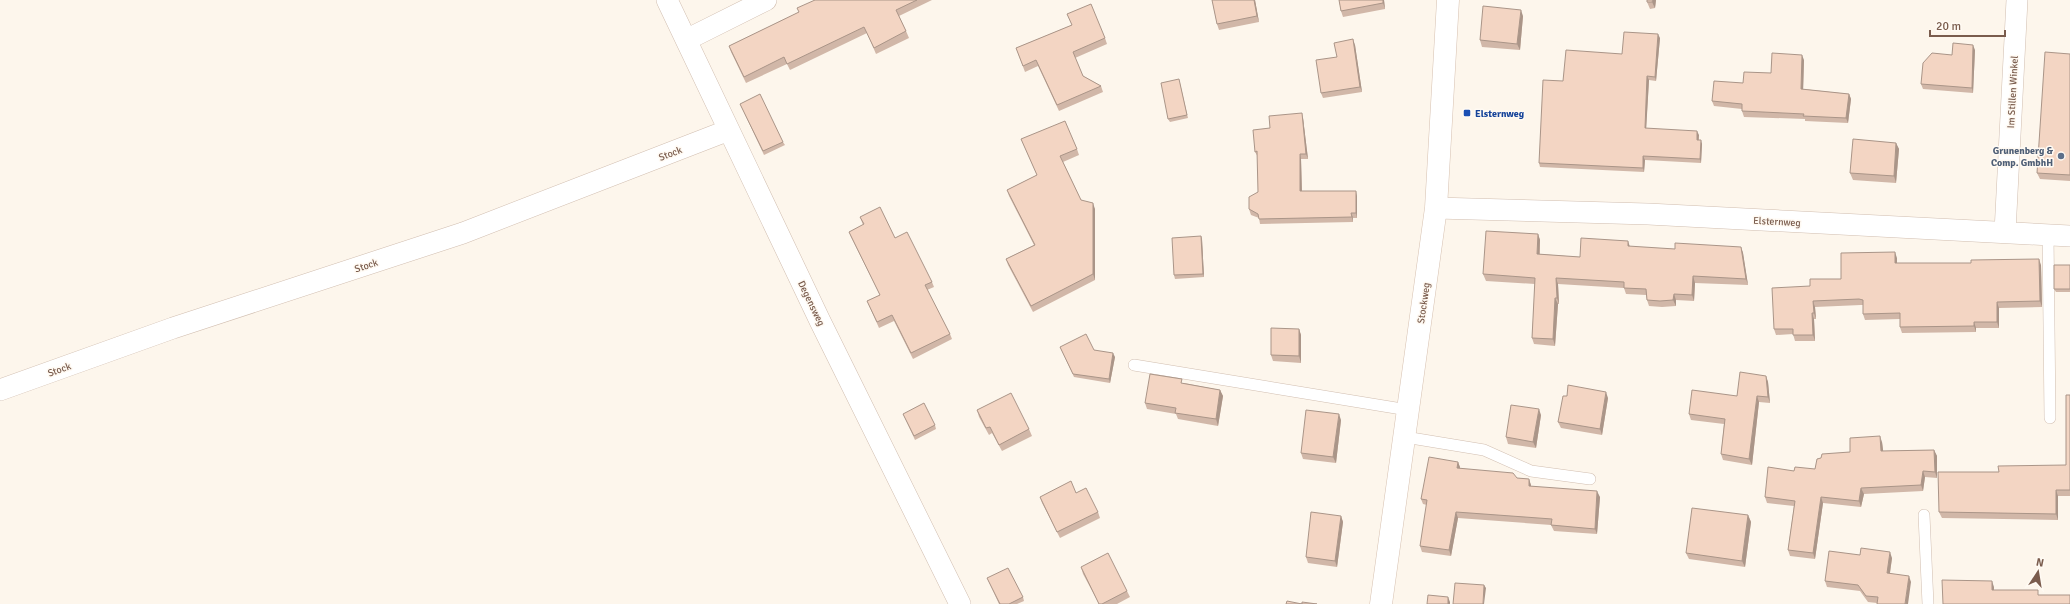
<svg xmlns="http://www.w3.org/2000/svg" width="2070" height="604" font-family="Signika,sans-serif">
	<rect width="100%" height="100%" fill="#fdf6ec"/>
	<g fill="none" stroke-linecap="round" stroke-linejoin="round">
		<defs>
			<path id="lane" d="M2048 234 2050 418
				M1134 365 1408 410
				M1405 437 1484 450 1531 471 1590 479
				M1924 515 1928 604"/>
			<path id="street" d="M667 0 820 321 960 604
				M686 40 766 0
				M1436 208 1648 214 2070 236
				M2005 232 2017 0
				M0 390 173 328 463 233 729 130"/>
			<path id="secondary" d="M1381 604 1436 208 1448 0"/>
		</defs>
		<!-- lane casing -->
		<use href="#lane" stroke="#d1beb0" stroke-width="12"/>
		<!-- street casing -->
		<use href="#street" stroke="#d1beb0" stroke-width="22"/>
		<!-- secondary casing -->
		<use href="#secondary" stroke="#d6c0b0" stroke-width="23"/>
		<!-- lane -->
		<use href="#lane" stroke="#fff" stroke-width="11"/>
		<!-- street -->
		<use href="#street" stroke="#fff" stroke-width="21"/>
		<!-- secondary -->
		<use href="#secondary" stroke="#fff" stroke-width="22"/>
	</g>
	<!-- wall -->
	<path fill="#d1b7a8" d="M815 0H932L899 16 906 31 909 38 876 54 867 33 790 70 787 64 746 83 731 52 729 46 799 12Z
		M1212 0H1255L1259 22 1219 30 1217 24Z
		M1339 0H1384L1385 9 1343 17 1341 11Z
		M1656 0 1655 8 1650 9 1647 2Z
		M1067 14 1105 38 1107 44 1075 58 1083 76 1101 86 1103 92 1059 111 1038 66 1025 72 1016 48 1072 25Z
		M1523 16 1520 50 1482 47 1480 40Z
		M1660 38 1656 81 1649 80 1646 128 1699 135V140L1702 144 1701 163 1645 160 1644 172 1540 167 1539 163 1622 54Z
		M1355 45 1362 92 1323 98 1321 93 1337 57Z
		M1975 50 1973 93 1923 89 1921 84 1952 55Z
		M2070 54V181L2040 179 2037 173Z
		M1804 60 1803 89 1849 94 1851 99 1848 123 1805 121V119L1744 117 1742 111V109L1714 106 1712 101 1743 83 1771 73Z
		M1180 83 1188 118 1170 122 1168 119Z
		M740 104 783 142 785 145 764 155Z
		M1303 118 1308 159H1301L1302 191 1357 196V218H1353V222L1260 224 1259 218 1251 215 1249 209 1258 192V157L1255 152 1270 128Z
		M1021 139 1077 149 1079 155 1063 162 1081 200 1095 209V280L1033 312 1008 265 1006 259 1034 245 1009 196 1007 190 1037 175Z
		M1896 143 1899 149 1896 183 1853 180 1850 173Z
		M860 217 895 238 932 282 934 287 927 290 950 334 952 339 913 359 894 321 879 328 867 301 880 295 851 237 849 232 863 225Z
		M1538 234 1540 240V254L1580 257 1630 247 1675 249 1741 247 1743 253 1748 285 1695 283 1694 301 1676 300V306L1662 307 1649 306 1647 300 1646 295 1626 294 1624 288 1558 284 1559 304H1558L1555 346 1534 344 1532 338 1535 284 1486 281 1483 274Z
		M1201 236 1202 239 1204 277 1175 279 1174 275Z
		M1897 258V263L2041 265 2042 307 1999 308V328H1976V332L1902 333 1900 327V319L1865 320 1863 314V305H1861L1815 307 1816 319H1814L1815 341H1795L1793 334 1776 335 1774 329 1810 286 1841 279Z
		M2070 265V292H2056L2054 289Z
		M1299 329 1301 335V363L1273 361 1271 355Z
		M1060 347 1094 350 1115 357 1110 383 1074 377Z
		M1766 376 1768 382 1770 403 1759 402 1752 465 1723 460 1721 454 1724 424 1691 420 1689 414 1737 396Z
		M1184 383 1220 390 1223 396 1218 426 1178 419 1176 414 1147 409 1145 403Z
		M2070 395V496H2058V520L1942 518 1939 512 1999 472 2066 465Z
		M1608 398 1602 435 1561 428 1558 422Z
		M977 410 1029 429 1032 436 1002 451 992 433 989 435 979 417Z
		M903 414 935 425 936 429 915 440Z
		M1541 415 1536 448 1508 444 1506 437Z
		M1341 420 1336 463 1303 459 1301 453Z
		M1882 442 1883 451 1934 450 1937 456V478L1925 477 1923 491 1864 494 1861 507 1823 503 1815 559 1790 556 1788 550 1794 506 1767 503 1765 497 1794 471 1815 469 1821 458 1850 452Z
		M1458 462 1460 468 1517 478 1529 479 1531 486 1600 497 1597 534 1554 531 1551 525 1458 518 1451 556 1422 552 1420 546 1427 505 1423 504 1421 499Z
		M1076 493 1098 512 1100 518 1060 538 1042 503 1040 497Z
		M1748 515 1751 522 1745 567 1689 559 1686 553Z
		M1341 516 1343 522 1337 567 1308 563 1306 557Z
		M1860 555 1892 558 1890 573 1911 582 1877 603 1868 602 1860 591 1827 587 1825 581Z
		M1081 567 1127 591 1130 597 1117 604H1099L1083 574Z
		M987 578 1023 597 1024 601 1017 604H999Z"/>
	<!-- shaded-wall -->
	<path fill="#aa9588" d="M1254 0H1255L1259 22 1257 16Z
		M1383 0H1384L1385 9 1383 3Z
		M1653 0H1656L1655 8 1652 2Z
		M1521 10 1523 16 1520 50 1517 44Z
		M1658 34 1660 38 1656 81 1655 77Z
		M1353 39 1355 45 1362 92 1360 87Z
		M1973 45 1975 50 1973 93 1972 88Z
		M1802 55 1804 60 1803 94 1801 89Z
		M1647 76 1649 80 1646 132 1645 128Z
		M1849 94 1851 99 1848 123 1846 118Z
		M1302 113 1303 118 1308 159 1306 154Z
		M1697 131 1699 135 1698 144 1697 140Z
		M1701 140 1702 144 1701 163 1700 159Z
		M1896 143 1899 149 1896 183 1894 176Z
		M1300 154 1301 159 1302 196 1300 191Z
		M1643 156 1645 160 1644 172 1643 168Z
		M1356 191 1357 196V218L1356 213Z
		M1093 203 1095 209V280L1093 274Z
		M1351 213 1353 218V222L1352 217Z
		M1538 234 1540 240 1539 260 1537 254Z
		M1201 236 1202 239 1204 277 1203 274Z
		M1628 241 1630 247 1628 246Z
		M1741 247 1743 253 1748 285 1746 279Z
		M1895 252 1897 258V269L1895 263Z
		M2039 259 2041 265 2042 307 2040 301Z
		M1693 276 1695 283 1694 301 1692 295Z
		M1556 278 1558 284 1559 304 1557 298Z
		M1674 294 1676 300V306L1673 300Z
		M1555 298 1558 304 1555 346 1553 339Z
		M1813 301 1815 307 1816 319 1814 313Z
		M1997 302 1999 308V328L1997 322Z
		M1812 313 1814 319 1815 341 1813 335Z
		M1974 322 1976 328V332L1974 326Z
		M1299 329 1301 335V363L1299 356Z
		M1113 353 1115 357 1110 383 1109 379Z
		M1766 376 1768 382 1770 403 1768 397Z
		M1220 390 1223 396 1218 426 1216 419Z
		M1606 392 1608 398 1602 435 1600 429Z
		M1757 396 1759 402 1752 465 1749 459Z
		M1539 409 1541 415 1536 448 1533 442Z
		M1339 414 1341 420 1336 463 1333 457Z
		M1880 436 1882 442 1884 457 1881 451Z
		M1934 450 1937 456V478L1935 472Z
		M1458 462 1460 467 1459 474 1457 468Z
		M1923 471 1925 477 1923 491 1921 485Z
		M1529 479 1531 485V492L1529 486Z
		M1861 488 1864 494 1861 507 1859 501Z
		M2056 490 2058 496V520L2056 514Z
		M1597 491 1600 497 1597 534 1595 529Z
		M1821 497 1823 503 1815 559 1813 553Z
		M1456 512 1458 518 1451 556 1449 550Z
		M1748 515 1751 522 1745 567 1742 561Z
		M1341 516 1343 522 1337 567 1335 561Z
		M1890 552 1892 558 1889 579 1887 573Z
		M1909 576 1911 582 1908 604H1905Z
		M1992 581 1994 587V596L1992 590Z
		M1484 585 1486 588 1484 604H1483Z
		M1448 597 1450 602V604H1448Z"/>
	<!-- building -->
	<path fill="#f3d5c3" stroke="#aa9588" d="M815 0H917L896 10 906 31 874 48 864 27 787 64 784 57 744 77 729 46 799 12 797 8Z
		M1212 0H1254L1257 16 1217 24Z
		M1339 0H1383V3L1341 11Z
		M1647 0H1653L1652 2H1647Z
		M1091 4 1105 38 1073 52 1083 76 1101 86 1057 105 1036 60 1023 66 1016 48 1072 25 1067 14Z
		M1483 6 1521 10 1517 44 1480 40Z
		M1624 32 1658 34 1655 77 1647 76 1645 128 1697 131V140H1701L1700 159 1643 156V168L1539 163 1543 80 1563 81 1566 50 1622 54Z
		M1353 39 1360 87 1321 93 1316 60 1337 57 1334 43Z
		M1953 43 1973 45 1972 88 1921 84 1923 63 1932 53 1952 55Z
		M2045 52 2070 54V175L2037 173Z
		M1772 53 1802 55 1801 89 1849 94 1846 118 1803 116 1804 114 1742 111V104L1712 101 1714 81 1743 83 1744 72 1771 73Z
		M1179 79 1187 115 1168 119 1161 83Z
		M760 94 783 142 763 151 740 104Z
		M1302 113 1306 154H1300V191H1356V213H1351L1352 217 1259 219 1258 214 1249 209V197L1258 192 1257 151 1255 152 1253 130 1270 128 1269 116Z
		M1065 121 1077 149 1060 156 1081 200 1093 203V274L1031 306 1006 259 1035 245 1007 190 1037 175 1021 139Z
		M1853 139 1896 143 1894 176 1850 173Z
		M880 207 895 238 907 232 932 282 925 285 950 334 911 353 892 315 877 322 867 301 880 295 849 232 864 224 860 217Z
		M1486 231 1538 234 1537 254 1580 257 1581 238 1628 241V246L1675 249V243L1741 247 1746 279 1693 276 1692 295 1674 294 1673 300 1660 301 1647 300 1646 289 1624 288V282L1556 278 1557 298H1555L1553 339 1532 338 1535 278 1483 274Z
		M1201 236 1203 274 1174 275 1172 238Z
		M1895 252V263H1971V260L2039 259 2040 301 1997 302V322H1974V326L1900 327V313L1863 314V300L1859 299 1813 301 1814 313H1812L1813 335H1793V329H1774L1772 288 1810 286V279H1841V253Z
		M2054 265H2070V289H2054Z
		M1271 328 1299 329V356L1271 355Z
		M1086 334 1094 350 1113 353 1109 379 1073 374 1060 347Z
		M1740 372 1766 376 1768 397 1757 396 1749 459 1721 454 1725 419 1689 414 1692 390 1737 396Z
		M1150 374 1182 379 1181 383 1220 390 1216 419 1175 413 1176 408 1145 403Z
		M1568 385 1606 392 1600 429 1558 422 1563 396H1567Z
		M1011 393 1029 429 999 445 990 427 986 428 977 410Z
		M2066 395H2070V490H2056V514L1939 512 1938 472H1999L1998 466 2066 465Z
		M924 403 935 425 914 436 903 414Z
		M1511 405 1539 409 1533 442 1506 437Z
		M1306 410 1339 414 1333 457 1301 453Z
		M1880 436 1881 451 1934 450 1935 472 1923 471 1921 485 1861 488 1859 501 1821 497 1813 553 1788 550 1795 501 1765 497 1768 467 1794 471 1795 467 1815 469 1817 459 1821 458 1822 454 1850 452V438Z
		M1429 457 1458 462 1457 468 1513 473 1517 478 1529 479V486L1597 491 1595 529 1551 525 1552 519 1456 512 1449 550 1420 546 1427 500 1421 499Z
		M1071 481 1076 493 1086 488 1098 512 1057 532 1040 497Z
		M1692 508 1748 515 1742 561 1686 553Z
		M1311 512 1341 516 1335 561 1306 557Z
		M1861 548 1890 552 1887 573 1909 576 1905 604H1877L1878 597 1866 596 1858 585 1825 581 1829 551 1860 555Z
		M1108 553 1127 591 1102 604H1099L1081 567Z
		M1008 568 1023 597 1009 604H1000L987 578Z
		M1942 580 1992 581V590H2038V595H2070V604H1943Z
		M1455 583 1484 585 1483 604H1453Z
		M1428 595 1448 597V604H1427Z
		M1287 601 1302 604V602L1317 604H1286Z"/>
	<!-- markers -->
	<rect fill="#1a4fb4" stroke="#fffaf3" stroke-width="1.5" x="1463" y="109" width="8" height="8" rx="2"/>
	<circle fill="#5c6f8a" stroke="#fffaf3" stroke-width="1.5" cx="2061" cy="156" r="4"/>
	<g text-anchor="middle" stroke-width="3" stroke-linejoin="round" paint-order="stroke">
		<!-- street labels -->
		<g font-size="10" fill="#7a5c4d" stroke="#fffaf3">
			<text transform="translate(2012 92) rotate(-87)" y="4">Im Stillen Winkel</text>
			<text transform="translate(670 153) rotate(-21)" y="4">Stock</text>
			<text transform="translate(1777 221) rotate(3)" y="4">Elsternweg</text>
			<text transform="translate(366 265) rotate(-18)" y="4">Stock</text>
			<text transform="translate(812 303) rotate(64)" y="4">Degensweg</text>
			<text transform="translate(1423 303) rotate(-82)" y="4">Stockweg</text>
			<text transform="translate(59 369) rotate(-20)" y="4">Stock</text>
		</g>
		<!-- transit labels -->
		<g font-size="10" font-weight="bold" fill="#164399" stroke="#fffaf3" text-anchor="start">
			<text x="1475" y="117">Elsternweg</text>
		</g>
		<!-- service labels -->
		<g font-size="10" font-weight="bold" fill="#4e5e75" stroke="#fffaf3" text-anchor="end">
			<text x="2053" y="154">Grunenberg &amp;<tspan x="2053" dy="12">Comp. GmbhH</tspan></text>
		</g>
	</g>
	<!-- north arrow -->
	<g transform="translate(2038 572) rotate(12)" stroke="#fffaf3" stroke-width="3" paint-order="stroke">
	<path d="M0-3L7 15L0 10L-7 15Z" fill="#7a5c4d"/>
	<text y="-6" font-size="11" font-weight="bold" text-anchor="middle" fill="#7a5c4d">N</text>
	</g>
	<!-- scale -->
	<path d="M1930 30v6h75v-6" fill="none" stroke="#7a5c4d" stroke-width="2"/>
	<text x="1936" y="30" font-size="12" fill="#7a5c4d" stroke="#fffaf3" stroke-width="3" paint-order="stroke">20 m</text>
</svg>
